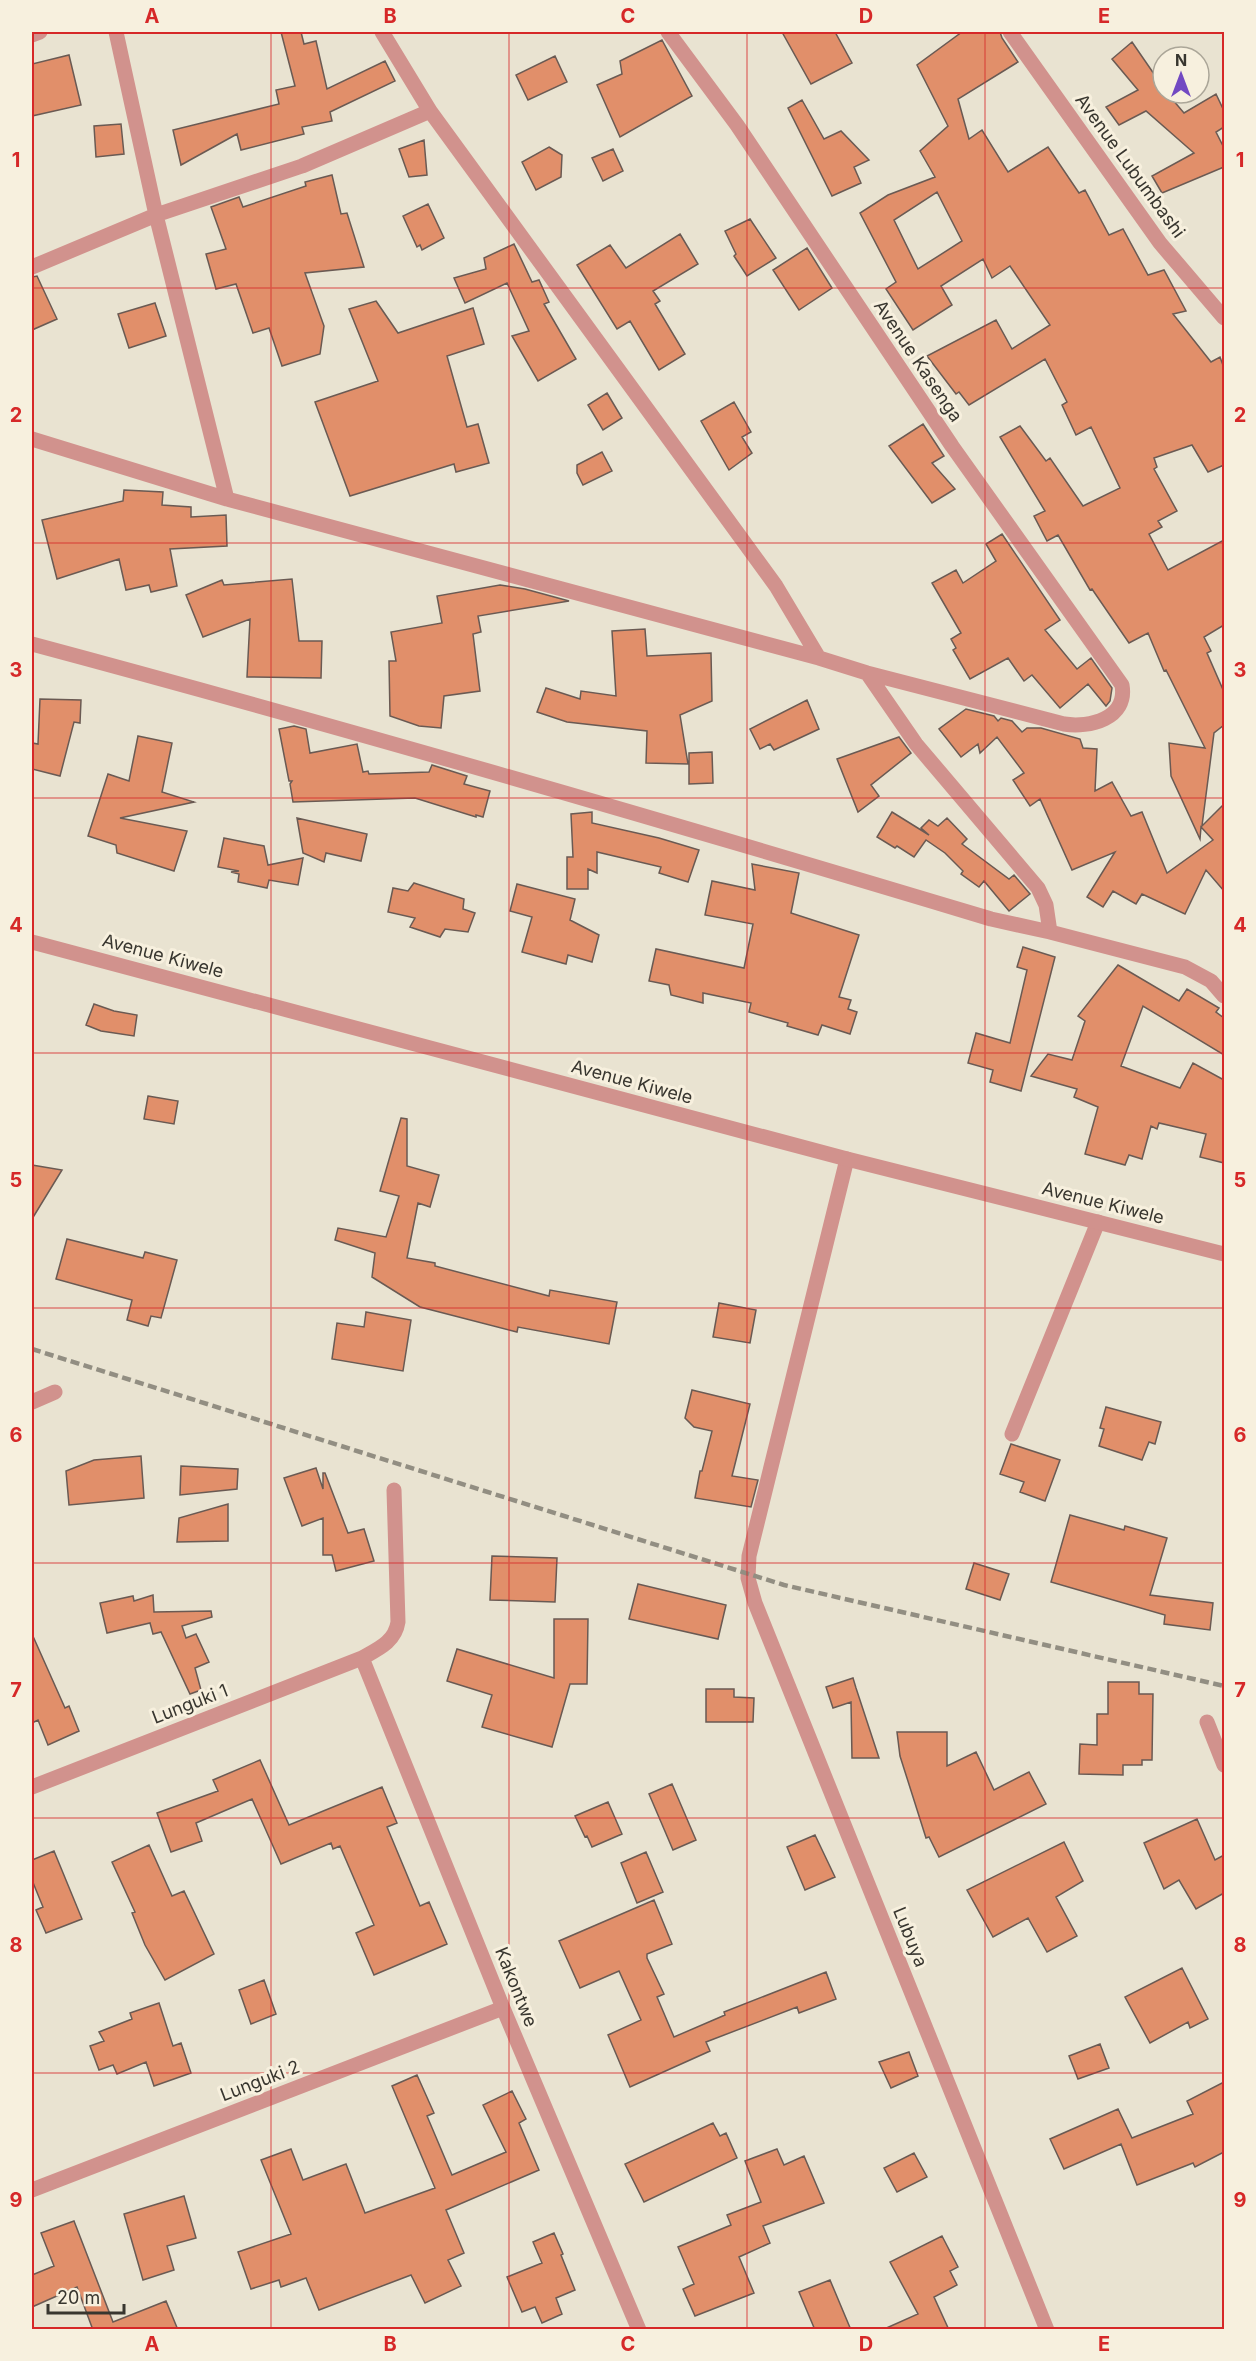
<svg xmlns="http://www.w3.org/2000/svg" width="1256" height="2361" font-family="Inter,sans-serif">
	<rect width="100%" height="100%" fill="#e9e3d1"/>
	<!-- building -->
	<path fill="#e18f6a" stroke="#6a5a53" stroke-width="1.5" fill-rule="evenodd" d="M281 32H301L304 44 316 41 327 89 385 61 395 81 330 112 332 121 302 127 304 134 241 150 237 134 181 165 173 130 279 104 276 90 295 86Z
		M782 32H835L852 63 811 84Z
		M962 32H1000L1002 38 1018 62 958 99 969 139 982 130 1008 172 1048 147 1079 193 1085 190 1109 235 1123 229 1148 275 1164 270 1186 311 1173 314 1211 362 1220 357 1224 368V465L1208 472 1192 445 1154 458 1157 467 1154 469 1177 511 1158 521 1162 527 1149 534 1168 570 1224 540V625L1204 637 1211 651 1207 653 1224 692V725L1214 733 1202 826 1224 804V891L1206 870 1185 914 1142 894 1136 904 1113 891 1103 907 1087 897 1115 852 1072 870 1040 799 1030 806 1013 780 1024 773 997 737 980 753 978 744 961 757 939 729 966 709 994 716 998 721 1001 718 1012 721 1022 732 1027 728H1041L1080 739 1083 748 1097 749 1095 791 1112 782 1131 816 1142 812 1167 873 1213 840 1201 827 1200 839 1171 776 1169 743 1205 748 1166 670 1164 671 1148 633 1129 643 1092 589 1090 590 1058 535 1047 541 1034 516 1045 511 1000 437 1020 426 1046 461 1050 458 1083 506 1120 488 1091 427 1076 435 1062 405 1067 402 1045 359 969 405 959 392 956 394 927 356 996 320 1012 349 1050 325 1010 266 992 278 983 259 941 286 952 305 913 330 886 289 896 282 860 213 888 195 935 177 920 151 948 126 917 65ZM937 192 962 241 918 269 894 220Z
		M662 40 692 96 620 137 597 85 622 74 620 61Z
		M1132 42 1163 87V93H1167L1184 113 1216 94 1224 111V127L1216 132 1224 148V167L1162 193 1152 176 1194 153 1146 111 1119 125 1106 107 1138 90 1112 59Z
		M69 55 81 105 32 116V64Z
		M555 56 567 82 528 100 516 75Z
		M802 100 824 139 841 131 869 160 854 167 861 183 832 196 788 108Z
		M121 124 124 154 96 157 94 126Z
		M424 140 427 175 409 177 399 149Z
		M549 147 562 155 561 177 536 190 522 162Z
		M613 149 623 171 603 181 592 158Z
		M332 175 341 214 347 213 364 267 305 273 324 326 320 354 282 366 269 328 253 333 236 284 216 289 206 254 226 249 211 207 239 197 243 207 306 186 305 182Z
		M428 204 444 238 422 250 420 245 417 247 403 216Z
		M750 219 776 258 747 276 734 256 736 254 725 231Z
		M680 234 698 264 653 291 660 301 655 304 685 354 659 370 630 321 617 329 577 265 610 245 626 268Z
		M514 244 532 282 539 280 549 302 544 304 576 359 538 381 512 336 529 331 507 283 465 303 454 278 486 269 484 258Z
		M807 248 832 288 799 310 773 270Z
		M37 276 57 319 32 330V277Z
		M376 301 398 333 473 308 484 344 447 356 467 427 478 424 489 463 456 472 454 464 350 496 315 402 378 381 349 309Z
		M155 303 166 336 129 348 118 314Z
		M607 393 622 418 603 430 588 405Z
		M734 402 751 432 742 437 752 453 729 470 701 421Z
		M923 424 944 456 932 463 955 489 932 503 889 446Z
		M602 452 612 471 583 485 577 473V465Z
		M124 490 163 492 162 505 191 507V517L226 515 227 546 170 549 177 586 151 592 149 585 126 590 119 559 57 579 42 520 123 501Z
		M1002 534 1060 620 1045 630 1077 669 1091 658 1112 688 1110 701 1106 706 1088 684 1060 708 1032 675 1024 681 1008 658 970 679 953 650 956 648 951 639 961 633 932 583 956 570 963 583 996 561 986 544Z
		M292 579 299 641H322L321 678 247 677 250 619 203 637 186 595 222 580 224 585Z
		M500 585 525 589 569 601 478 616 481 632 473 634 480 691 444 696 441 728 419 726 390 716 389 661H396L391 632 442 623 437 596Z
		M645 629 647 656 711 653 712 701 680 715 688 764 646 763 647 731 567 722 537 712 546 688 580 699 581 691 616 696 612 631Z
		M40 699 81 700 80 723 74 722 60 776 32 769V743L38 744Z
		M807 700 819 729 774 750 770 744 760 749 750 729Z
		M294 726 306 729 310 753 357 744 363 772 368 771 369 774 429 772 432 765 467 776 464 784 490 791 483 817 476 815V817L415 798 293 802 290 784 292 781H289L279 729Z
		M138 736 172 743 162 792 194 802 120 818 187 831 174 871 117 853 116 845 88 836 108 774 129 781Z
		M899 737 911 753 871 785 879 796 858 812 837 759Z
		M712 752 713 783 689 784V753Z
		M592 812V823L659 838 699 850 688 882 659 873 661 867 597 852V873L588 869V889H567V857H573L571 814Z
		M892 812 929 835 921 828 929 820 938 826 947 818 967 839 962 844 1009 879 1014 875 1030 894 1009 911 984 881 979 887 961 874 963 871 945 853 926 840 914 857 897 846 895 848 877 837Z
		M297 818 367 834 361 861 326 853 324 862 303 853Z
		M224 838 264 846 268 865 303 858 298 885 269 880 267 888 238 882 239 874 231 872 239 871 218 867Z
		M752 864 799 873 791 913 859 935 839 997 851 1000 848 1009 857 1012 850 1034 822 1025 818 1035 787 1026 788 1023 749 1012 751 1003 703 993V1003L671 995 669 985 649 981 656 949 744 968 753 924 705 915 712 881 755 890Z
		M414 883 464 899 463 909 475 913 468 932 445 929 440 937 410 927 415 918 388 912 393 888 408 891Z
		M517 884 575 899 570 920 599 935 592 962 568 955 566 964 522 952 532 917 510 911Z
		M1023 947 1055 957 1021 1091 990 1082 993 1070 968 1063 976 1033 1010 1043 1027 970 1017 967Z
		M1118 965 1179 1001 1187 989 1219 1008 1216 1012 1224 1018V1055L1143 1006 1121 1066 1180 1088 1193 1063 1224 1080V1163L1200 1157 1206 1134 1159 1123 1157 1129 1151 1126 1142 1159 1129 1155 1125 1165 1085 1154 1098 1107 1074 1097 1077 1089 1031 1076 1048 1054 1072 1060 1085 1021 1078 1016Z
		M94 1004 114 1011 137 1015 134 1036 101 1031 86 1025Z
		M148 1096 178 1101 174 1124 144 1119Z
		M401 1118 407 1119V1166L439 1175 430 1207 418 1203 407 1258 435 1263V1266L549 1296 550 1290 617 1302 609 1344 518 1327 517 1332 420 1307 372 1277 375 1253 335 1240 338 1228 386 1237 399 1196 380 1191Z
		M32 1165 62 1170 32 1219Z
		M67 1239 143 1258 145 1252 177 1260 161 1318 151 1316 148 1326 127 1320 132 1300 56 1279Z
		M719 1303 756 1310 750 1343 713 1337Z
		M366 1312 411 1320 403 1371 332 1359 337 1323 364 1327Z
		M692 1390 750 1404 732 1476 758 1480 751 1507 695 1498 700 1471H702L712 1431 694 1427 685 1418Z
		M1106 1407 1161 1422 1155 1444 1149 1442 1142 1460 1099 1446 1104 1429 1100 1428Z
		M1011 1444 1060 1460 1045 1501 1020 1492 1024 1482 1000 1474Z
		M141 1456 144 1498 69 1505 66 1471 94 1460Z
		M181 1466 238 1469 237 1489 180 1495Z
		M316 1468 323 1489V1473H325L348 1533 364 1529 374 1561 336 1571 332 1555H323V1518L302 1526 284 1478Z
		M228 1504V1541L177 1542 179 1518Z
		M1070 1515 1124 1530 1125 1526 1167 1538 1150 1595 1213 1603 1210 1630 1164 1624 1165 1615 1051 1582Z
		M492 1556 557 1558 555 1602 490 1600Z
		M974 1563 1009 1574 1000 1600 966 1589Z
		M638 1584 726 1605 718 1639 629 1619Z
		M153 1595 154 1612 211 1611 212 1617 182 1626 186 1638 196 1634 209 1662 195 1668 201 1690 190 1694 161 1632 153 1634 150 1623 107 1633 100 1603 133 1596 134 1601Z
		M554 1619H588L587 1684H570L552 1747 482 1727 492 1695 447 1681 457 1649 554 1678Z
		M32 1634 65 1708 69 1706 79 1731 48 1745 38 1720 32 1723Z
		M853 1678 856 1688 879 1758H852L851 1702 833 1708 826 1687Z
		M1108 1682H1139V1694H1153L1152 1760H1142V1765H1123V1775L1079 1774 1080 1744 1097 1745V1714H1108Z
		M706 1689H734V1697L754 1698 753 1722H706Z
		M897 1732H947V1766L976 1752 994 1790 1029 1772 1046 1804 939 1857 929 1837 926 1838 900 1756Z
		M260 1760 289 1825 382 1787 397 1823 387 1827 420 1906 429 1902 447 1944 374 1975 356 1933 374 1925 340 1846 333 1849 331 1843 281 1864 252 1799 196 1823 202 1841 171 1852 157 1813 218 1791 213 1780Z
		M672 1784 696 1840 673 1850 649 1794Z
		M608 1802 622 1834 592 1847 587 1836 585 1837 575 1816Z
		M1197 1819 1215 1860 1224 1855V1893L1196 1909 1179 1880 1164 1889 1144 1843Z
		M815 1835 835 1877 805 1890 787 1847Z
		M1064 1842 1083 1881 1056 1897 1077 1936 1047 1952 1028 1918 993 1937 967 1890Z
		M149 1845 172 1896 184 1891 214 1954 165 1980 145 1945 132 1913 135 1912 112 1862Z
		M54 1851 82 1919 46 1933 36 1910 43 1907 32 1880V1860Z
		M646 1852 663 1892 637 1903 621 1863Z
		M654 1900 672 1944 647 1954V1958L664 1994 657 1997 674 2037 725 2015 724 2012 826 1972 836 1999 799 2013 797 2007 706 2042 710 2051 630 2087 608 2035 641 2020 619 1971 580 1988 559 1941Z
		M1182 1968 1208 2019 1190 2028 1188 2022 1150 2043 1125 1997Z
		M264 1980 276 2014 251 2024 239 1990Z
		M159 2003 173 2046 181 2043 191 2073 154 2086 146 2062 117 2074 113 2065 99 2070 90 2046 104 2041 99 2032 132 2019 130 2013Z
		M1100 2044 1109 2068 1078 2079 1069 2056Z
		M909 2052 918 2076 891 2088 879 2062Z
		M417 2075 434 2113 427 2116 452 2175 506 2152 483 2105 512 2091 526 2119 519 2123 539 2170 446 2210 464 2253 448 2260 461 2286 425 2303 411 2275 319 2310 306 2278 281 2287 279 2280 251 2289 238 2252 291 2234 261 2160 291 2149 303 2180 346 2164 365 2213 435 2188 392 2086Z
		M1224 2082V2152L1195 2167 1193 2163 1137 2185 1121 2144 1064 2169 1050 2139 1118 2109 1132 2138 1193 2114 1187 2101Z
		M713 2123 720 2136 726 2133 737 2158 644 2202 625 2164Z
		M777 2149 784 2165 804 2156 824 2203 763 2226 770 2243 739 2257 754 2293 695 2316 683 2289 694 2284 678 2247 731 2225 727 2215 761 2202 745 2161Z
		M914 2153 927 2177 897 2192 884 2168Z
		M184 2196 196 2238 167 2246 174 2270 143 2280 124 2214Z
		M74 2221 113 2322 166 2301 178 2330H93L77 2287 32 2307V2275L54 2266 41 2233Z
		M554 2233 563 2254 561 2255 575 2290 556 2298 562 2314 542 2323 535 2307 522 2312 507 2277 542 2263 533 2242Z
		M942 2236 958 2267 950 2271 957 2285 934 2297 949 2330H882L918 2314 890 2262Z
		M830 2280 851 2330H815L799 2292Z"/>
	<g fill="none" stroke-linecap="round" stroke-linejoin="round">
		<!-- minor -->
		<path stroke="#d1928d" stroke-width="15" d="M116 32 156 215 227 499
			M382 32 430 111 776 586 819 658
			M1010 32 1160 243 1224 318
			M32 35 40 32
			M32 267 156 215 302 166 430 111
			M32 439 227 499 819 658 867 673 1064 724C1089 728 1128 719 1122 685L952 446 737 125 668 32
			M32 644C353 730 672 823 991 919L1050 932 1185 967 1211 981 1224 996
			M867 673 916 744 1038 888 1046 905 1050 932
			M847 1159 749 1556 748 1578 755 1603 1047 2330
			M32 1402 55 1392
			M1012 1434 1098 1222
			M362 1658 503 2008 639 2330
			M1207 1722 1224 1765
			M32 1787 362 1658C378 1649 395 1642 398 1622L394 1490
			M32 2190 503 2008"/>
		<!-- tertiary -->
		<path stroke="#d1928d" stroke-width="15" d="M32 942 847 1159 1224 1254"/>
		<!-- rail -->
		<path stroke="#928e82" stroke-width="4.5" stroke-dasharray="9 4.5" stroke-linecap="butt" d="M32 1349 784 1585 1224 1686"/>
	</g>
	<!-- grid -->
	<path fill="none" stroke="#d62828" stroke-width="1.5" stroke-opacity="0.55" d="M271 32V2330M509 32V2330M747 32V2330M985 32V2330M32 288H1224M32 543H1224M32 798H1224M32 1053H1224M32 1308H1224M32 1563H1224M32 1818H1224M32 2073H1224"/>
	<g text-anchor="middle" stroke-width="6" stroke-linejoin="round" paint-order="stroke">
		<!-- street labels -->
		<g font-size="18" fill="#38362f" stroke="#f7f0de">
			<text transform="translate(1130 166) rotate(54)" y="6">Avenue Lubumbashi</text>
			<text transform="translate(918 361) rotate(56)" y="6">Avenue Kasenga</text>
			<text transform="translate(163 956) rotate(15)" y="6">Avenue Kiwele</text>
			<text transform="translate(632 1082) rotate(15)" y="6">Avenue Kiwele</text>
			<text transform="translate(1103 1203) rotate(14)" y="6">Avenue Kiwele</text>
			<text transform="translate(190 1704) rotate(-21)" y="6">Lunguki 1</text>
			<text transform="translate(910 1937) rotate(68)" y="6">Lubuya</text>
			<text transform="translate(516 1987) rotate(68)" y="6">Kakontwe</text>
			<text transform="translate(260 2081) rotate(-21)" y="6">Lunguki 2</text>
		</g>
	</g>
	<!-- border -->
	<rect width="1256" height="2361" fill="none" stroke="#f7f0de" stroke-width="66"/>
	<!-- north arrow -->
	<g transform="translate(1181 75)"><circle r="28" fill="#f7f0de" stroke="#aba698" stroke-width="1.5"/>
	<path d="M0-4.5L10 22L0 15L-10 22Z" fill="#7249c2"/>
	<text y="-9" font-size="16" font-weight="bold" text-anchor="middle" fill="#38362f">N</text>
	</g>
	<!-- scale -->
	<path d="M48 2304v9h76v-9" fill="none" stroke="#38362f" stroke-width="3"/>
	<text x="57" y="2304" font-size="18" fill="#38362f" stroke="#f7f0de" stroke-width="4.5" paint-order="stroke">20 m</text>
	<rect x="33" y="33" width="1190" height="2295" fill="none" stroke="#d62828" stroke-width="2"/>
	<g font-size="20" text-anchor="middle" font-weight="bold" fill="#d62828">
		<text x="152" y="23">A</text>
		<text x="390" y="23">B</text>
		<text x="628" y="23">C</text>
		<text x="866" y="23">D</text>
		<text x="1104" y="23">E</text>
		<text x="16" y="167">1</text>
		<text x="1240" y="167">1</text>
		<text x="16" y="422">2</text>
		<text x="1240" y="422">2</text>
		<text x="16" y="677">3</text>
		<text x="1240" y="677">3</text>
		<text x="16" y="932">4</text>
		<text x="1240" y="932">4</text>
		<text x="16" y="1187">5</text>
		<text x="1240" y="1187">5</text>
		<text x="16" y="1442">6</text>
		<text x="1240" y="1442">6</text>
		<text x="16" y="1697">7</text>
		<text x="1240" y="1697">7</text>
		<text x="16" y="1952">8</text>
		<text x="1240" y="1952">8</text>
		<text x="16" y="2207">9</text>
		<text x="1240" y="2207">9</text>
		<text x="152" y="2351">A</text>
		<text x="390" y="2351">B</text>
		<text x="628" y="2351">C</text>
		<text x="866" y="2351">D</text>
		<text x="1104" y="2351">E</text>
	</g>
</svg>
